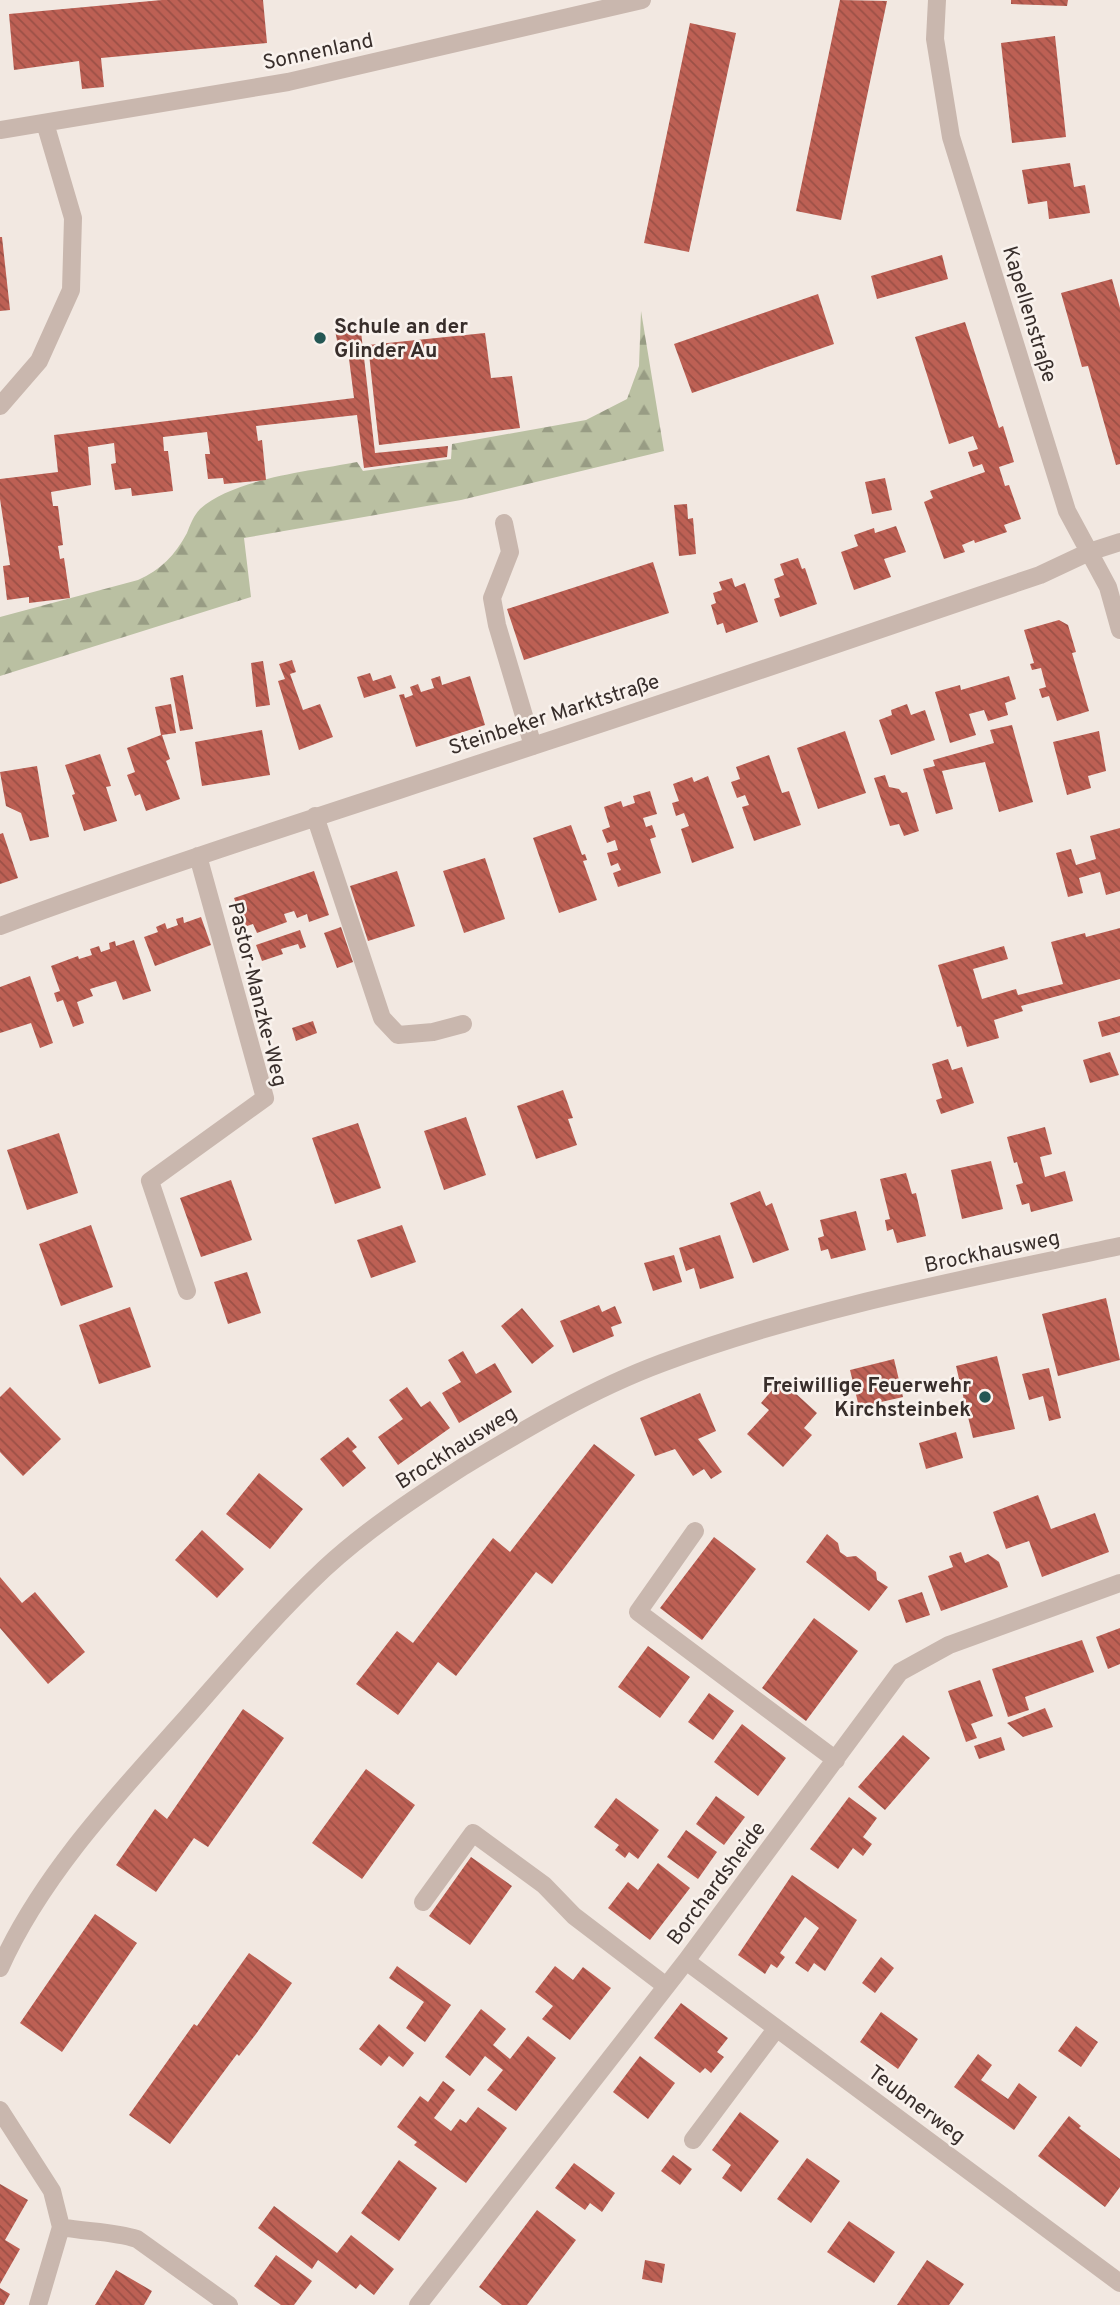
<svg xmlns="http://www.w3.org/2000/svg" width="1120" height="2305" font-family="Overpass,sans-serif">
	<defs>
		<pattern id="forest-firs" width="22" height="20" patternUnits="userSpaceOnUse" patternTransform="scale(1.75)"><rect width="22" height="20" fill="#bac0a2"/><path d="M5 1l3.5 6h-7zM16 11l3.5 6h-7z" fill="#989c84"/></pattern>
		<pattern id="building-back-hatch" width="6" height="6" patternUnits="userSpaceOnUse" patternTransform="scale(1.75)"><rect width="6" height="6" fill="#bd6054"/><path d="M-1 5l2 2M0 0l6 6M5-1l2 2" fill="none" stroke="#9b5046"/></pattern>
	</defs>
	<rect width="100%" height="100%" fill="#f2e8e1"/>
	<!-- forest -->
	<path fill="url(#forest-firs)" d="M641 311 664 451 461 500 244 538 251 597 0 676V617L138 580C161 570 175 555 187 533 190 525 194 515 200 509 235 478 311 471 357 462L363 471 451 459 452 444 586 420 627 399 639 366Z"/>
	<!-- building -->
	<path fill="url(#building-back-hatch)" d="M162 0H263L267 43 101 58 104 87 82 89 79 61 14 70 9 14Z
		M840 0 887 1 841 220 796 211Z
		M1011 0H1068L1067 6 1011 4Z
		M690 23 736 33 689 252 644 243Z
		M1055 36 1066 137 1012 143 1001 43Z
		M1070 163 1074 187 1085 185 1090 213 1049 219 1047 201 1028 204 1022 170Z
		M0 237H2L10 310 0 311Z
		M942 255 948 279 877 299 871 276Z
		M1112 279 1120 308V464L1116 465 1088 366 1082 367 1061 293Z
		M818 294 834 344 692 393 674 344Z
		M965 322 999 428 1003 426 1014 462 999 467 1005 486 1009 485 1021 519 1004 525 1007 532 975 543 974 540 962 545 965 552 944 559 924 502 933 498 930 491 985 472 982 464 973 467 968 452 978 449 973 436 949 444 915 337Z
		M360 323 375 453 448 446 447 457 364 468 357 415 256 426 258 441 262 440 266 480 224 484 223 478 208 479 205 454H210L207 432 163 437 164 451H168L173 491 132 496 131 488 115 490 111 464 116 463 114 443 88 447 91 485 51 492 53 506H58L63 545 58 546 60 559 64 558 70 598 29 603V597L7 600 3 566 10 565 0 499V479L58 472 54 435 354 398 348 351H339L335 330Z
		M485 333 491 378 512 376 520 428 379 445 368 345Z
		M885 478 892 510 872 514 865 482Z
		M687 504 688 519 693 518 696 554 679 556 674 505Z
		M896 526 906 552 884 559 891 577 854 590 841 552 858 546 854 535 874 528 875 533Z
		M798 558 802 569 805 568 817 604 780 617 774 599 780 597 774 579 784 575 780 564Z
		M653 562 669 613 524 660 507 609Z
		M732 578 735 587 745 583 758 622 726 633 723 623 717 625 711 605 716 603 713 593 722 590 719 582Z
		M1059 620 1068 625 1076 652 1072 653 1089 711 1057 721 1049 696 1042 698 1039 689 1046 687 1041 668 1032 670 1030 664 1034 663 1024 630Z
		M292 660 296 672 290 674 303 710 320 704 333 737 299 750 278 681 285 679 279 664Z
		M263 661 270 705 256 707 251 663Z
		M370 673 373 681 391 675 396 688 364 698 357 677Z
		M183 675 193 729 180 731 170 678Z
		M440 676 442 685 470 676 485 725 416 747 399 695 404 694 405 698 413 695 410 687 418 684 421 692 434 688 431 679Z
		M1009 676 1016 699 1005 703 1008 715 988 721 984 710 969 714 976 735 950 743 935 692 960 685 961 690Z
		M171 704 176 733 162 735 170 759 166 761 180 799 146 811 140 794 135 796 127 775 135 772 127 748 161 735 155 707Z
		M907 704 911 715 925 710 935 740 891 755 879 720 892 715 891 710Z
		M1012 725 1033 802 999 812 985 762 942 771 953 809 936 814 923 769 935 766 933 760 994 743 990 730Z
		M262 730 270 775 202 786 195 742Z
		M845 731 866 793 818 809 797 748Z
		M1099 731 1106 771 1088 776 1091 788 1067 795 1053 742Z
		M100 754 111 786 106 787 117 821 84 831 72 795 75 794 65 765Z
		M769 755 782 793 789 791 801 825 754 841 742 807 749 805 745 795 737 798 731 782 740 779 736 767Z
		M37 766 49 837 30 841 21 813 6 806 0 772Z
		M885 775 889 787 899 789 902 793 907 792 919 831 904 836 899 824 890 826 874 778Z
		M708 776 734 848 692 863 681 829 689 826 684 813 676 816 672 803 679 801 673 784 692 777 694 782Z
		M650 791 657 814 643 818 646 827 652 825 656 837 650 839 661 873 618 887 613 873 621 870 618 863 611 866 607 853 618 850 615 840 607 843 602 830 610 827 604 807 621 801 623 807 635 803 633 796Z
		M571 825 582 855 585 854 587 860 583 861 597 900 559 913 533 838Z
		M1120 828V891L1106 895 1100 872 1079 878 1083 893 1068 897 1056 853 1071 849 1076 865 1096 859 1090 836Z
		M3 833 18 878 0 884V834Z
		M485 858 505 919 464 933 443 871Z
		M314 871 329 915 309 922 307 914 297 918 294 911 284 914 287 922 257 933 253 924 244 927 234 898Z
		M397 871 415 926 368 941 350 886Z
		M183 917 184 923 201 917 211 945 155 966 144 937 158 932 156 927 165 923 167 929 178 925 176 919Z
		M341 927 353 962 337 968 324 933Z
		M1120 928V979L1021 1006 1023 1011 994 1020 999 1038 967 1047 961 1026 957 1027 938 965 1004 946 1008 959 973 969 982 999 1016 989 1018 995 1063 984 1051 942 1085 933 1086 937Z
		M300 930 306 947 300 949 298 944 281 949 283 954 262 961 256 945Z
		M134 940 151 991 123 1000 116 981 90 989 93 996 77 1002 84 1023 73 1027 63 1000 57 1002 54 993 60 991 51 966 78 956 79 959 92 955 90 949 99 946 101 952 110 949 109 943 115 941 116 946Z
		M30 976 53 1043 40 1048 31 1023 0 1033V987Z
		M1120 1016V1032L1102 1037 1098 1022Z
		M313 1021 317 1033 296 1041 292 1028Z
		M1110 1052 1119 1075 1090 1083 1083 1060Z
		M948 1059 952 1070 962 1067 974 1103 941 1114 936 1100 942 1098 932 1064Z
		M563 1090 573 1118 568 1119 577 1145 536 1159 517 1106Z
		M466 1117 486 1175 444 1190 424 1131Z
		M358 1123 381 1188 335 1204 312 1138Z
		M1045 1127 1052 1154 1040 1157 1045 1177 1065 1171 1073 1201 1031 1212 1029 1203 1022 1205 1016 1185 1023 1183 1017 1162 1014 1163 1007 1137Z
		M59 1133 78 1193 27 1210 7 1150Z
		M991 1161 1003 1209 962 1219 951 1170Z
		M906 1173 912 1194 916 1193 926 1236 897 1243 893 1229 887 1231 885 1220 890 1219 880 1179Z
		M231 1180 252 1240 201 1257 180 1198Z
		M760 1191 766 1206 772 1203 789 1250 753 1263 730 1203Z
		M856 1211 866 1250 831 1259 828 1249 821 1251 818 1238 824 1236 820 1220Z
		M91 1225 113 1287 61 1306 39 1244Z
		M402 1225 416 1262 371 1278 357 1240Z
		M720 1235 734 1278 700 1289 694 1268 686 1271 679 1248Z
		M674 1255 682 1282 653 1291 644 1263Z
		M247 1272 261 1313 228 1324 214 1282Z
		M1106 1298 1120 1360 1058 1376 1042 1314Z
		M599 1305 602 1312 615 1306 622 1323 611 1327 614 1336 573 1353 560 1321Z
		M130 1307 151 1367 99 1384 79 1325Z
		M522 1308 554 1346 532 1364 501 1326Z
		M463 1351 476 1374 495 1363 512 1392 459 1423 442 1393 461 1382 448 1360Z
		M997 1356 1015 1429 973 1438 956 1366Z
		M894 1359 903 1397 859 1407 850 1370Z
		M1049 1368 1061 1418 1049 1421 1043 1396 1029 1400 1022 1374Z
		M781 1380 817 1413 804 1428 812 1435 783 1467 747 1434 769 1410 761 1403Z
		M10 1387 61 1439 23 1476 0 1452V1397Z
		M407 1387 421 1407 430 1401 450 1428 398 1465 378 1437 403 1419 389 1400Z
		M700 1393 716 1431 698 1439 722 1472 711 1479 704 1469 693 1476 675 1449 655 1456 640 1418Z
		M956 1432 963 1458 926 1469 919 1443Z
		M348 1437 357 1447 352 1451 366 1468 343 1487 320 1459Z
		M594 1444 635 1475 552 1584 536 1572 456 1676 438 1662 398 1715 356 1684 397 1631 413 1643 493 1538 510 1552Z
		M259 1473 303 1509 270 1549 226 1514Z
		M1038 1495 1051 1529 1095 1513 1109 1552 1042 1577 1029 1541 1006 1549 993 1512Z
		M202 1530 244 1569 217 1598 175 1560Z
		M827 1534 838 1543 840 1552 847 1557 856 1556 876 1572 877 1580 888 1587 869 1611 806 1562Z
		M714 1537 756 1569 702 1640 660 1608Z
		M961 1552 965 1563 988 1554 999 1562 1008 1587 941 1611 928 1576 953 1567 949 1556Z
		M0 1577 22 1603 35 1592 85 1652 48 1684 0 1628Z
		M922 1592 930 1615 906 1623 898 1600Z
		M814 1618 858 1651 806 1721 762 1688Z
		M1120 1628V1664L1108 1669 1096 1637Z
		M1082 1640 1094 1672 1025 1697 1029 1710 1008 1717 992 1669Z
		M648 1646 690 1677 660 1718 618 1687Z
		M980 1680 993 1716 971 1724 977 1738 966 1742 948 1691Z
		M709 1693 734 1711 713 1740 688 1722Z
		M1045 1708 1053 1727 1023 1737 1007 1723Z
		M243 1709 284 1738 208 1847 194 1838 156 1892 116 1865 155 1809 167 1819Z
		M742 1724 786 1758 758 1796 714 1762Z
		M903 1735 930 1758 885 1810 858 1787Z
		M1001 1737 1005 1750 979 1759 974 1746Z
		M366 1769 415 1805 362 1879 312 1843Z
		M716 1796 745 1817 724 1845 696 1824Z
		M849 1797 877 1818 863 1837 872 1844 863 1856 853 1848 838 1869 810 1849Z
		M616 1798 659 1830 638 1859 629 1852 625 1858 615 1850 619 1845 594 1827Z
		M686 1830 717 1852 698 1879 667 1857Z
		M471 1857 512 1886 470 1945 429 1916Z
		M658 1863 690 1888 650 1940 608 1908 628 1882 638 1890Z
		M792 1875 857 1920 825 1971 814 1963 808 1972 795 1963 819 1928 805 1917 780 1953 785 1957 777 1968 771 1964 765 1974 738 1955Z
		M95 1914 137 1943 62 2052 20 2023Z
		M249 1953 292 1983 256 2034 239 2056 237 2054 170 2144 129 2115 194 2024 197 2026Z
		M881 1957 894 1968 875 1993 862 1983Z
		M397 1966 451 2005 425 2042 406 2028 424 2002 389 1978Z
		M555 1966 573 1980 583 1967 611 1988 570 2040 542 2019 553 2006 535 1992Z
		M681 2003 728 2038 717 2052 724 2057 711 2073 705 2068 700 2073 654 2038Z
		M481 2009 506 2029 493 2045 510 2059 528 2036 556 2058 516 2111 487 2090 503 2070 485 2056 470 2076 445 2057Z
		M881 2012 918 2039 898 2069 860 2042Z
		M379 2024 414 2053 403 2067 389 2056 381 2066 359 2049Z
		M1076 2026 1098 2042 1081 2067 1058 2051Z
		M978 2054 992 2065 981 2080 1008 2099 1019 2083 1037 2097 1014 2130 954 2087Z
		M640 2056 675 2083 648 2119 613 2092Z
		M443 2081 455 2090 434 2118 451 2131 460 2119 466 2123 478 2107 507 2128 466 2183 414 2145 417 2142 397 2127 420 2096 428 2102Z
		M740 2112 779 2141 741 2192 722 2178 731 2165 712 2150Z
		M1069 2116 1081 2126 1079 2128 1120 2159V2187L1105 2207 1038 2156Z
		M673 2155 692 2169 680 2185 661 2171Z
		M807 2158 840 2181 811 2223 777 2199Z
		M399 2160 437 2188 399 2241 361 2213Z
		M574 2163 615 2193 602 2212 590 2203 585 2210 555 2188Z
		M0 2184 28 2200 5 2240 20 2249 0 2284Z
		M274 2206 337 2253 351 2235 394 2269 374 2295 360 2284 356 2289 318 2260 312 2269 258 2228Z
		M537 2210 576 2240 527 2305H502L479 2287Z
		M849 2221 895 2252 874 2283 827 2252Z
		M276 2255 312 2281 294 2305H281L254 2286Z
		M645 2260 665 2264 662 2283 642 2279Z
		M927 2260 964 2284 949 2305H897Z
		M116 2270 152 2291 144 2305H95Z
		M0 2288 10 2294 4 2305H0Z"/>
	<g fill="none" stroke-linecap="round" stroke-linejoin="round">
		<!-- minor -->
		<path stroke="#c9b7ae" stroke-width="18" d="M937 0 935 39 951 137 1067 511 1108 587 1120 630
			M0 130 288 82 642 0
			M0 406 39 361 71 290 73 218 45 123
			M504 523 510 552 492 598 497 625 533 746
			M315 816 382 1018 398 1035 433 1032 463 1024
			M0 926C176 861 355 805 533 746 702 691 871 632 1040 575L1089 552 1120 542
			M187 1291 150 1181 265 1098 198 856
			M695 1531 638 1612 836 1760
			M423 1902 473 1833 544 1885 574 1916 666 1986
			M686 1961 1120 2283
			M0 1968C42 1874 119 1793 187 1717 231 1667 275 1615 324 1569 366 1530 416 1497 464 1466 527 1428 592 1389 662 1363 809 1308 966 1279 1120 1246
			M0 2110 52 2191 61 2227 38 2305
			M693 2140 776 2029
			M61 2227C86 2232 113 2231 137 2239L229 2305
			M418 2305 686 1961 900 1672 949 1645 1120 1583"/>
	</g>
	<!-- markers -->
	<g fill="#245754" stroke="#f9f2ed" stroke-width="2.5">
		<circle cx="320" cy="338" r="7"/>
		<circle cx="985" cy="1397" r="7"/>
	</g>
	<g text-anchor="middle" stroke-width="5" stroke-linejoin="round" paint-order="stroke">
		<!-- street labels -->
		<g font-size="21" fill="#382e2b" stroke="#f9f2ed">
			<text transform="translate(318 51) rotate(-12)" y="7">Sonnenland</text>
			<text transform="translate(1030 314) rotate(73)" y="7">Kapellenstraße</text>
			<text transform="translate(554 714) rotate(-18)" y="7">Steinbeker Marktstraße</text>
			<text transform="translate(258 994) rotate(76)" y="7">Pastor-Manzke-Weg</text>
			<text transform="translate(992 1251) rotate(-12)" y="7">Brockhausweg</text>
			<text transform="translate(456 1447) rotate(-32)" y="7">Brockhausweg</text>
			<text transform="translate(716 1883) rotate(-53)" y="7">Borchardsheide</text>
			<text transform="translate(917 2104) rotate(37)" y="7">Teubnerweg</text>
		</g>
		<!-- poi labels -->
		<g font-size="21" font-weight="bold" fill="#382e2b" stroke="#f9f2ed" text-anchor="start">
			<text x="334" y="333">Schule an der<tspan x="334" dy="24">Glinder Au</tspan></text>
			<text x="971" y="1392" text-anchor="end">Freiwillige Feuerwehr<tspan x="971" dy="24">Kirchsteinbek</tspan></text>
		</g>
	</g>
</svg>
